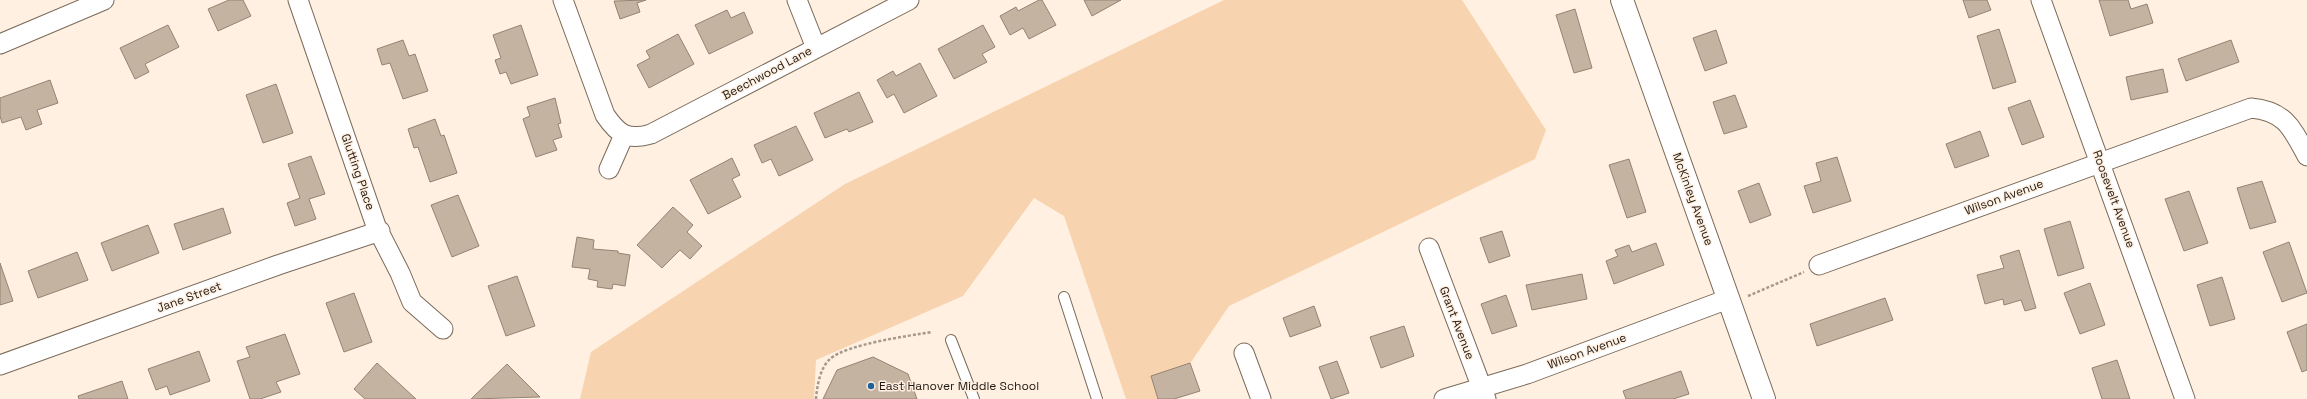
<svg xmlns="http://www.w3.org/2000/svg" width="2307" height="399" font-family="'Space Grotesk',sans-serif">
	<rect width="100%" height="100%" fill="#fff0e1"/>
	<!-- green -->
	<path fill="#f7d3af" d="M1224 0H1462L1546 130 1535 159 1229 306 1166 399H1126L1064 216 1034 198 963 296 816 360 814 399H580L591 352 845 184Z"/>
	<!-- building -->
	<path fill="#c5b3a2" stroke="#938372" d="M229 0H243L251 16 218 31 208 9Z
		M646 0 637 3 640 12 620 19 614 1Z
		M1039 0H1042L1056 25 1029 39 1023 28 1010 35 1000 16 1016 7 1018 11Z
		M1084 0H1121L1092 16Z
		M1963 0H1987L1991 10 1969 18Z
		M2099 0H2128L2131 9 2147 4 2153 23 2110 36Z
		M1575 9 1592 68 1574 73 1556 15Z
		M727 10 731 18 744 12 753 33 709 54 695 25Z
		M168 25 179 47 145 64 149 72 135 79 120 48Z
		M521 25 538 75 511 84 506 72 500 74 495 60 501 58 493 35Z
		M983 25 995 47 982 54 987 62 954 79 938 49Z
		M1999 29 2016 82 1993 89 1977 36Z
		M1716 30 1727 63 1705 71 1693 38Z
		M678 34 694 64 649 88 637 65 650 58 646 51Z
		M403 40 409 56 415 54 428 91 403 99 390 63 382 65 377 49Z
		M2231 40 2239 62 2186 81 2178 59Z
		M920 63 937 96 904 113 894 94 887 98 877 80 893 71 896 76Z
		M2163 69 2168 92 2131 100 2126 77Z
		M50 80 58 103 37 110 42 124 26 130 21 117 2 123 0 116V98Z
		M276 84 293 133 263 143 246 95Z
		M859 92 873 122 849 132 847 129 825 138 814 113Z
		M1735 95 1747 127 1724 134 1713 102Z
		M555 98 561 123 558 124 562 137 553 140 557 150 536 157 523 119 530 116 527 107Z
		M2030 100 2044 137 2022 145 2008 108Z
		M435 119 441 136 444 135 457 173 430 182 418 147 414 148 408 129Z
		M796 126 813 160 779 176 771 159 762 163 754 145Z
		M1980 131 1989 156 1955 168 1946 144Z
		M311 156 325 194 309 199 316 219 295 226 287 203 300 198 288 164Z
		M1837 157 1851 201 1813 213 1804 186 1821 181 1816 163Z
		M732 158 740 175 732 179 741 197 708 214 690 180Z
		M1629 159 1646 212 1627 218 1609 165Z
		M2262 181 2276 222 2250 229 2237 188Z
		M1759 183 1771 215 1750 223 1738 191Z
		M2189 191 2208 243 2184 251 2165 199Z
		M458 195 479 246 452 257 431 205Z
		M673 207 693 225 687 232 702 246 690 259 680 250 662 268 637 245Z
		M223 208 231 233 183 250 174 224Z
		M2070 221 2084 268 2058 276 2044 229Z
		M148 225 159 253 112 271 101 243Z
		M1502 231 1510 256 1489 263 1480 238Z
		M577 237 594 240 593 249 618 251V253L630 255 625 286 613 284 612 289 597 287 598 281 588 279 590 269 572 267Z
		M2289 242 2307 293 2282 302 2263 252Z
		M1656 243 1664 265 1614 284 1606 261 1618 256 1615 250 1629 245 1632 252Z
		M2019 250 2036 308 2025 311 2021 300 2004 305 2003 299 1985 304 1977 275 2004 268 2000 256Z
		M77 252 88 280 38 298 28 271Z
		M0 263 13 301 0 305Z
		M1582 274 1587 299 1532 310 1526 285Z
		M517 276 535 326 506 336 488 286Z
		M2222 277 2235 319 2210 326 2197 285Z
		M2090 283 2105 325 2080 334 2064 293Z
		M354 293 372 342 344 352 326 303Z
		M1506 295 1517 326 1492 334 1481 304Z
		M1885 298 1893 320 1817 346 1810 324Z
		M1314 306 1321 326 1290 337 1283 318Z
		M2307 324V370L2302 372 2287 332Z
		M1404 326 1414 356 1381 368 1370 337Z
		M285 334 300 374 276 382 281 392 260 399H250L237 361 250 357 246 347Z
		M199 351 210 381 170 395 167 386 156 390 148 369Z
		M873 357 908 374 917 399H823L837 370Z
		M2117 360 2130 399H2102L2092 368Z
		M1337 361 1349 393 1331 399 1319 367Z
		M377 363 416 399H365L354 389Z
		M1190 363 1200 391 1174 399H1158L1151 376Z
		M507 364 540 397 471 399Z
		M1681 371 1689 394 1673 399H1626L1623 391Z
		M122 381 128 399H79L78 396Z"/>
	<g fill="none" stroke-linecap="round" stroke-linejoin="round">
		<defs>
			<path id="service" d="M1064 297 1097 399
				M951 340 974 399"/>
			<path id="minor" d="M298 0 376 226 400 273 412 302 443 329
				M563 0 605 115C618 134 627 141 651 134L909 0
				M797 0 816 48
				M2041 0 2185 399
				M0 44 104 0
				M609 169 624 135
				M1429 248 1486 399
				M1819 265 2251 108C2285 111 2292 128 2307 156
				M1244 353 1261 399
				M0 365 278 265 380 231
				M1444 399 1527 374 1728 299"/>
			<path id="tertiary" d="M1622 0 1764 399"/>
		</defs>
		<!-- service casing -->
		<use href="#service" stroke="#7a6a59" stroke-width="12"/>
		<!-- minor casing -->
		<use href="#minor" stroke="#7a6a59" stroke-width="21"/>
		<!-- tertiary casing -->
		<use href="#tertiary" stroke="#7a6a59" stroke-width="24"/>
		<!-- path -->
		<path stroke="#a5998e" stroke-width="2.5" stroke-dasharray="3 2" stroke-linecap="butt" d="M1748 296 1804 272
			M816 399C817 386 820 368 830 359 847 344 908 336 932 332"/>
		<!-- service -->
		<use href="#service" stroke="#fff" stroke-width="10"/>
		<!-- minor -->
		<use href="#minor" stroke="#fff" stroke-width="19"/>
		<!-- tertiary -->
		<use href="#tertiary" stroke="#fff" stroke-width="22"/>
	</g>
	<!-- markers -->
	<circle fill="#206298" stroke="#fff0e1" stroke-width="1.5" cx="871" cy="386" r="4"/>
	<g text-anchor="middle" stroke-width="3" stroke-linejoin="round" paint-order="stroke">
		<!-- street labels -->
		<g font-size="12" fill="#211a14" stroke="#fff0e1">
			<text transform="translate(767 73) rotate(-28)" y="4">Beechwood Lane</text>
			<text transform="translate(358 172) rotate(71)" y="4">Glutting Place</text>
			<text transform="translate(2004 197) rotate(-20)" y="4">Wilson Avenue</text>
			<text transform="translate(1693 199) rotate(70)" y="4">McKinley Avenue</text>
			<text transform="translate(2114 199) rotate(70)" y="4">Roosevelt Avenue</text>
			<text transform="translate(189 297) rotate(-20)" y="4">Jane Street</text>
			<text transform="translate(1457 323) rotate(69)" y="4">Grant Avenue</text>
			<text transform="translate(1587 351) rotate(-20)" y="4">Wilson Avenue</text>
		</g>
		<!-- poi labels -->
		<g font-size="12" fill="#211a14" stroke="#fff0e1" text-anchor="start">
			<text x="879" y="390">East Hanover Middle School</text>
		</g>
	</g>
</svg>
